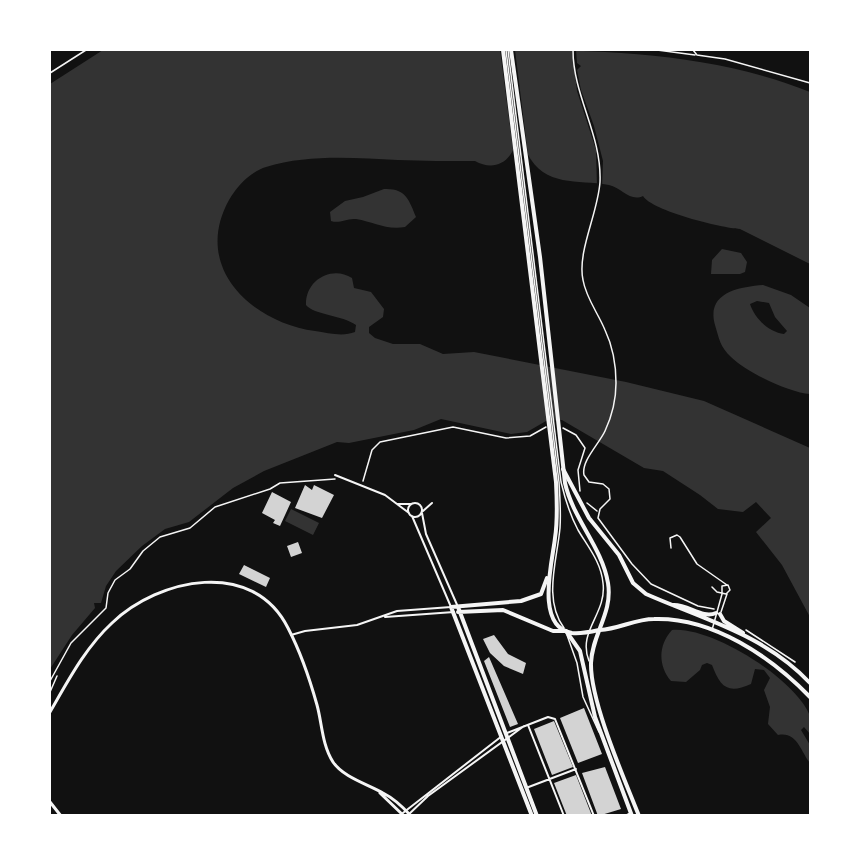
<svg xmlns="http://www.w3.org/2000/svg" width="860" height="865" font-family="'Open Sans',sans-serif">
	<rect width="100%" height="100%" fill="#111"/>
	<!-- water -->
	<path fill="#333" fill-rule="evenodd" d="M103 50C212 50 321 50 430 50 557 50 690 44 810 92V264L740 229C722 228 652 211 643 196 630 202 622 188 609 185 577 179 545 188 527 153L514 148C507 165 491 170 475 161 449 161 423 161 398 160 355 158 308 154 266 167 250 172 237 186 229 200 192 267 251 322 315 331 328 333 343 337 355 332L356 325C342 315 314 315 306 305 305 280 332 265 352 278L354 288 371 292 384 309 383 317 369 327V333L375 338 393 344H420L443 354 474 352 626 382 704 401 810 448V617L782 565 756 532 771 518 756 502 743 512 718 509 700 495 663 471 644 468 562 420 546 421 527 432 511 434 441 419 414 430 349 443 337 442 264 471 233 488 189 522 165 529 142 546 116 571 106 586 101 603H94L95 608 72 635 50 669V84Z
		M384 189C405 188 409 199 416 217L405 227C385 230 374 222 356 219 346 218 340 224 331 221L330 212 345 201 363 197Z
		M722 249 741 253 747 262 745 272 740 274H711L712 260Z
		M763 285 791 295 810 308V394C790 393 746 372 731 357 720 347 719 338 715 325 706 293 738 287 763 285ZM757 301 769 303 775 317 787 331 784 334C769 332 755 319 750 304Z
		M291 509 319 523 313 535 285 521Z
		M672 630C711 626 796 679 810 716 812 721 811 729 810 734L804 727 801 730 810 745V763C801 752 797 731 778 735L768 724 770 707 764 690 770 678 764 670 755 669 751 684C727 695 720 686 712 665L707 663 702 665 700 670 686 682 671 681C658 666 658 645 672 630Z"/>
	<!-- pier -->
	<path fill="#111" d="M500 50H515L529 163 525 155 519 152H516L514 157Z
		M572 50H576L577 63 581 66 577 70 581 90 594 126 603 161 602 187H597L596 150 577 91Z"/>
	<!-- building -->
	<path fill="#d3d3d3" d="M305 485 312 490 314 485 334 495 322 518 295 508Z
		M272 492 291 502 280 526 273 523 275 520 262 513Z
		M298 542 302 553 291 557 287 546Z
		M244 565 270 578 266 587 239 574Z
		M494 635 508 654 526 663 523 674 504 666 490 653 483 639Z
		M489 657 518 724 510 727 484 661Z
		M584 708 602 754 578 763 560 718Z
		M554 721 573 767 552 775 534 729Z
		M605 767 621 809 598 816 582 773Z
		M576 775 592 816H567L554 783Z"/>
	<g fill="none" stroke-linecap="round" stroke-linejoin="round">
		<!-- path -->
		<path stroke="#f5f5f5" stroke-width="1.5" d="M573 50C573 96 602 135 600 182 598 213 577 252 583 280 586 298 598 313 605 330 613 347 616 365 616 383 616 400 612 416 605 431 599 444 581 461 584 475L589 482 603 484 609 489 610 499 600 509 598 518 632 564 651 584 698 606 714 609
			M657 50 695 55
			M693 50 697 55 725 59 810 83
			M50 73 86 50
			M563 428 576 435 585 448 578 470 580 491
			M363 481 372 450 380 442 453 427 506 438 530 436 546 427
			M587 503 597 511
			M746 630 795 662
			M50 681 71 643 106 608 108 593 115 580 130 569 143 551 160 537 190 528 215 507 270 489 280 483 335 479
			M50 692 57 676"/>
		<!-- service -->
		<path stroke="#f5f5f5" stroke-width="1.5" d="M506 50 559 482C560 497 561 513 560 528 557 561 543 599 564 628
			M508 50 561 482C565 499 570 515 578 530 588 547 601 562 603 583 607 614 577 631 589 661
			M671 548 670 538 677 535 680 537 697 564 727 585
			M712 587 717 592 726 594 730 590 728 585 722 586V593
			M721 612 727 594
			M712 630 722 594
			M567 635 577 663 583 697 599 732"/>
		<!-- minor -->
		<path stroke="#f5f5f5" stroke-width="2" d="M335 475 385 495 409 513
			M408 510a7 7 0 1 1 14 0a7 7 0 1 1-14 0Z
			M397 504H410
			M423 511 432 503
			M422 513 426 534 458 607
			M385 617 454 612
			M291 635 305 631 357 625 397 611 451 607 412 516
			M528 725 564 816
			M507 733 548 717 555 719 594 816
			M526 788 576 769
			M399 816 502 736
			M407 816 428 796 524 726
			M625 816 631 813"/>
		<!-- tertiary -->
		<path stroke="#f5f5f5" stroke-width="3" d="M50 712C68 681 85 648 112 623 159 578 253 558 288 628 300 651 310 680 317 705 322 723 322 745 333 762 343 777 367 784 383 793 393 798 403 807 411 816
			M380 793 404 816
			M50 802 61 816"/>
		<!-- primary -->
		<path stroke="#f5f5f5" stroke-width="4" d="M563 469 589 518 619 555 633 583 646 594C705 620 765 635 810 683
			M673 605C688 604 702 619 716 613
			M458 607 537 816
			M458 612 503 610 553 631H566
			M720 614 724 621 743 633
			M600 630C619 629 635 619 654 619 713 617 771 657 810 697
			M532 816 451 607 521 601 541 594 547 578"/>
		<!-- trunk -->
		<path stroke="#f5f5f5" stroke-width="4" d="M503 50 556 482C557 501 558 519 555 538 553 559 534 627 572 633 581 634 590 632 599 630
			M511 50 540 257 565 483C573 519 602 547 608 583 613 613 592 634 591 663 590 701 624 778 639 816
			M566 631 580 651 595 717 632 816"/>
	</g>
	<!-- border -->
	<rect width="860" height="865" fill="none" stroke="#ffffff" stroke-width="102"/>
</svg>
